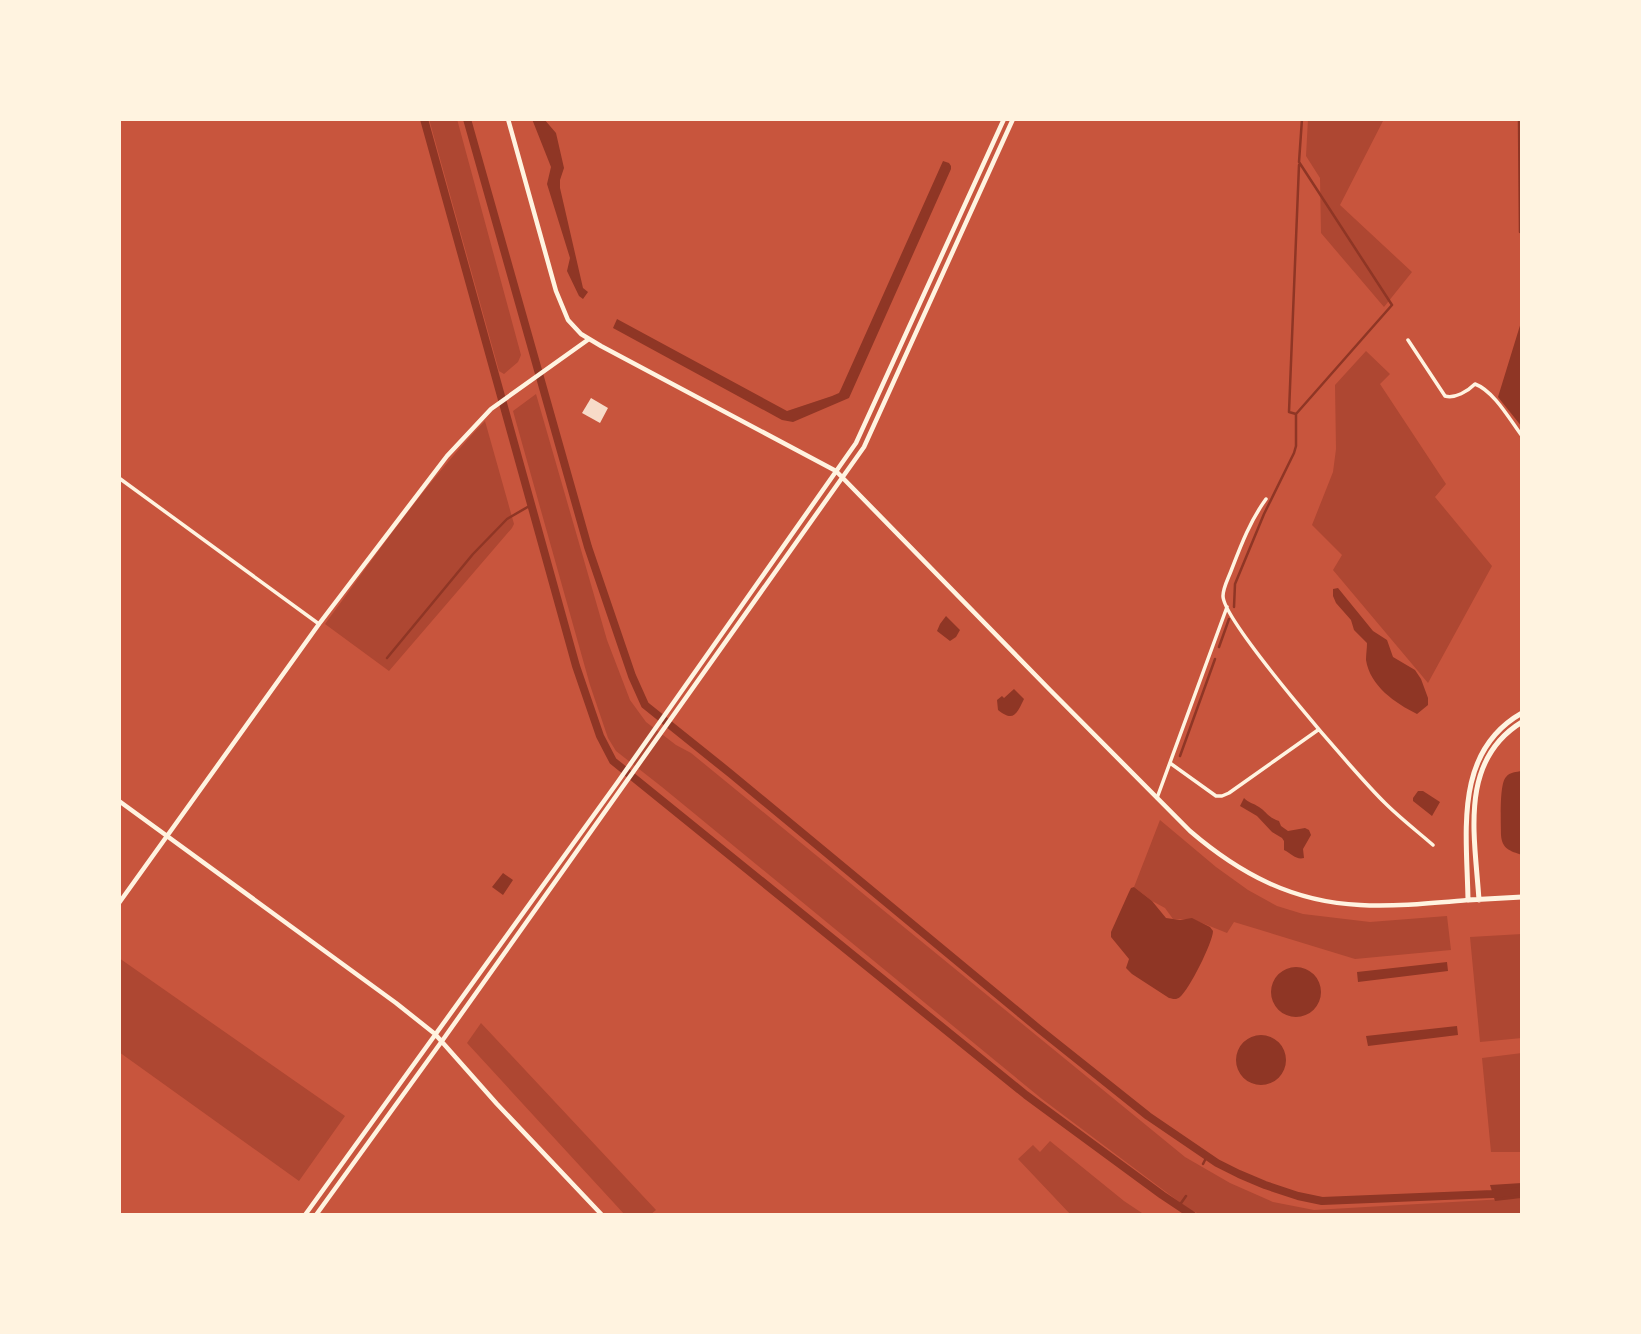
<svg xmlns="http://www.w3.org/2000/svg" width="1641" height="1334" font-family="Roboto,sans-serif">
	<rect width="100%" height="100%" fill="#c8553d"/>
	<!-- green -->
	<path fill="#ae4732" d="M429 119H457L521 355 518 362 504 374 499 371Z
		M1308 119H1384L1340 205 1412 272 1384 307 1321 233 1320 178 1306 156Z
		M1366 351 1390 374 1380 384 1446 484 1435 497 1492 566 1428 683 1333 570 1342 555 1312 525 1333 472 1336 449 1335 385Z
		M536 394 607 640 630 700 646 722 676 745 691 753 1185 1157 1230 1183 1273 1202 1314 1210 1522 1198V1215H1202L1190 1210 1042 1099 662 787 616 751 608 738 590 685 513 411Z
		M485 421 514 524 512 528 389 671 325 624C376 555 425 483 485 421Z
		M1160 820 1216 867 1248 890 1277 906 1303 914 1370 922 1447 916 1451 950 1355 959 1234 922 1227 933 1192 919H1173L1165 908 1152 901 1134 887Z
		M1522 934V1038L1480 1042 1470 937Z
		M119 958 345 1116 299 1181 119 1052Z
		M481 1023 656 1210 650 1215H625L467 1043Z
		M1522 1053V1152H1491L1482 1058Z
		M1050 1141 1124 1201 1145 1215H1071L1018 1159 1033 1145 1040 1152Z"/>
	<!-- water -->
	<path fill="#8f3625" d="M532 119H544L556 133 564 168 560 180V188L583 288 588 292 583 299 579 296 567 271 570 258 547 184 551 167Z
		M943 161 949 163 951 166V169L849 398 793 422 782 420 613 328 617 319 787 411 832 396 839 393 841 389Z
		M1522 319V427L1498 397Z
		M1338 588 1373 631 1387 640 1393 657 1415 670 1421 679 1428 698V705L1417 714C1395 703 1370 686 1366 660 1366 654 1367 649 1367 643L1354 630 1351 620 1336 603 1333 596V589Z
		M946 616 960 630 956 637 950 641 937 631 940 624Z
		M1014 689 1024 699C1017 713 1014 723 998 710L997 700 1002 696 1004 698Z
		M1522 771V855C1510 851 1502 849 1501 835 1501 823 1499 784 1506 777 1510 772 1516 772 1522 771Z
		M1418 791H1423L1440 802 1432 816 1413 801V798Z
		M1244 798C1249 803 1253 803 1259 807 1267 812 1267 817 1279 821L1281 826 1288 831 1305 828 1309 830 1311 835 1303 849 1304 858C1296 860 1292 854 1284 850V841L1282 838 1272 832 1257 816 1240 806Z
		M503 873 513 880 503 895 492 887Z
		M1134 887 1152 901 1166 918 1180 920 1192 918 1210 927 1213 931C1213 942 1189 990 1180 997 1176 1000 1174 999 1169 998L1132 974 1126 968 1129 959 1111 937V932L1129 892 1131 888Z
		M1447 962 1448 971 1358 982 1357 972Z
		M1271 992a25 25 0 1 1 50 0a25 25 0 1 1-50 0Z
		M1457 1026 1458 1035 1368 1046 1366 1036Z
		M1236 1060a25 25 0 1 1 50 0a25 25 0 1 1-50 0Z
		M1522 1183V1198L1495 1201 1490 1185Z"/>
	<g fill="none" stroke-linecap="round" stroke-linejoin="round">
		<!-- stream -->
		<path stroke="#8f3625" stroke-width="2.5" d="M1519 119 1520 232
			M1296 414 1289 412 1299 165
			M1234 607 1235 584 1264 514 1294 453 1296 446V414L1392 305 1299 162 1302 119
			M1219 647 1229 619
			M387 658 473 554 507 519 531 505
			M1180 756 1215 659
			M1203 1164 1207 1156
			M1179 1206 1186 1196"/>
		<!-- canal -->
		<path stroke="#8f3625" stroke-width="8" d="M424 119 576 666 600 736 613 761 1026 1095 1162 1195 1192 1215
			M467 119 588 547 632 676 645 705 731 774 1039 1029 1148 1116 1217 1163 1239 1174 1265 1185 1298 1196 1322 1201 1493 1194 1522 1191"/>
	</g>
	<!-- building -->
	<path fill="#f7dbc8" d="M591 398 608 408 600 423 582 413Z"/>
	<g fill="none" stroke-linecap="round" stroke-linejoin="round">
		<!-- minor -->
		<path stroke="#fff3e0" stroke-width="3.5" d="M1408 340 1445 396C1455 399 1468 391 1475 384 1494 391 1510 420 1522 436
			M119 478 319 624
			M1266 499C1250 521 1241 545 1231 571 1228 579 1223 588 1223 596 1223 622 1359 778 1385 803 1400 818 1417 831 1433 845
			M1170 763 1216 796H1222L1229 793 1318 730
			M1157 798 1227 607"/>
		<!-- tertiary -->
		<path stroke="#fff3e0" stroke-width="4.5" d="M508 119 556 291 568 320 581 334 601 346 836 471 1050 690 1190 831C1240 874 1293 902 1360 905 1394 907 1433 903 1468 900
			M119 801 396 1003 435 1034 497 1104 602 1215
			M119 903 319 624 447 456 491 409 589 339
			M305 1215 617 783 856 443 1004 119
			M316 1215 442 1041 864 447 1013 119"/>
		<!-- secondary -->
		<path stroke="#fff3e0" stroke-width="5" d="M1522 713C1453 752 1467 833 1468 900L1522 897
			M1479 900C1475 837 1458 761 1522 722"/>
	</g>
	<!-- border -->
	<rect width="1641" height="1334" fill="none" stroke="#fff3e0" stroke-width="242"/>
</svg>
